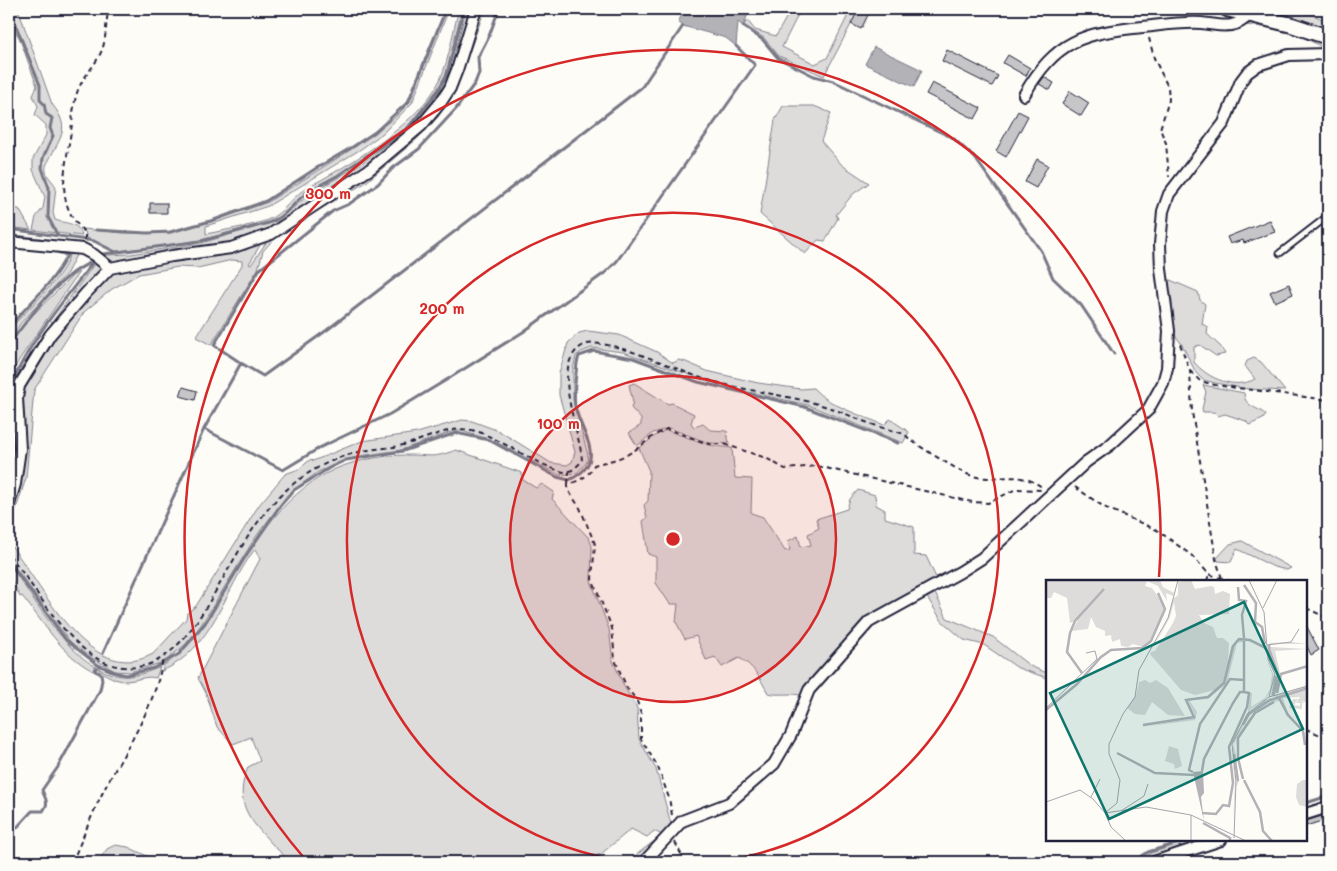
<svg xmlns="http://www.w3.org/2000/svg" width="1337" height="871" font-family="Mali,sans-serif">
	<rect width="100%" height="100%" fill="#fdfcf7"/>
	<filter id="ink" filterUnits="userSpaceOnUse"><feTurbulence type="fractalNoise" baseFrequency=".02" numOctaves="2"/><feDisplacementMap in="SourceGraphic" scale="10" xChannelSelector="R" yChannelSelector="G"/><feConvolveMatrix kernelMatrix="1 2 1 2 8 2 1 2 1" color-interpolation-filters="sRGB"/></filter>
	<g filter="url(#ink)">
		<!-- green -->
		<path fill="#dddcdb" stroke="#807f8b" d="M9 9H18L52 104C71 128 61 136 49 160 47 164 45 166 46 171 47 177 53 181 56 187L53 213 55 220C66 224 79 222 82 236L33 230 36 217 43 208 45 197 33 170V159L46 135V125L35 115 38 106 33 96 37 86 19 37 10 24Z
			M447 9H449L412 103 383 133 361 149 268 206 206 226V234C225 230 246 227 265 221 285 214 293 194 310 186 351 164 409 129 435 89 449 66 451 38 458 13L459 9H462L446 74 437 90 407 127 337 175 307 191 282 215 268 222 201 240 145 248 116 251 87 238 84 229 123 233H170L214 221 268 202 355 147 394 118 410 102Z
			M466 9H473L455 68 442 94 419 122 357 172 275 226 243 241 119 263 110 261 91 251 9 239V234L86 244 106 255 131 254 201 243 277 221 311 193 356 167 411 127 438 94 449 77Z
			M480 9H485L454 94 438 117 417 139 365 183 301 220 271 242 263 251 258 269 211 345 196 337 242 265V261L232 260 198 268 178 267 139 274 112 289 84 312 34 390 26 478 9 531V514L22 473 24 459 23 386 71 314 110 275 120 270 133 266 246 250 263 240 249 264 251 265 269 238 439 110Z
			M791 9H801L782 47 815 64 827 58 851 9H859L824 76 779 56 764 38 744 25 747 20 755 30 776 36Z
			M1235 9C1257 9 1314 7 1328 24V32Z
			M1263 21 1328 43V52C1306 34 1272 27 1244 25Z
			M783 106H814L831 113 821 141 842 165 869 183 853 194 836 215 838 218 825 241 818 240 805 254 760 214 775 120Z
			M9 208 19 209 31 230 9 227Z
			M78 251 67 273 21 323 9 340V330C22 314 71 271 69 252Z
			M97 260 102 268 100 272 20 374 17 452 9 494V478L14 453 10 406 11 388 29 354Z
			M79 272 19 360 9 379C9 370 6 356 10 348 21 322 53 296 72 276Z
			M1168 279 1198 292 1200 300 1205 304 1202 324 1208 327 1207 334 1221 347 1225 354 1216 356 1200 345 1194 347V362C1208 379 1235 390 1255 379L1245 366 1247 361 1254 358 1261 362 1285 391 1248 389 1215 383 1203 380 1196 373 1181 343 1171 330Z
			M588 331 619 335 657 352 673 363 679 360 686 362 707 371 758 383 801 389 813 388C829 406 861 415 884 425L890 419 909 432 903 443 808 405 725 387 623 352 592 348 581 352 576 356 573 370V400L588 455 587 462 577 473 559 475 492 440 461 431H454L401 450 360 456 338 463 318 472 287 495 255 538 201 625 186 644 164 662 130 672 115 671 80 651 68 639 9 559V543C41 582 88 689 153 654L186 619 187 613 196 606 259 505 285 474 299 469 311 459 313 461 362 441 417 433 462 420 472 421 499 431 551 463 567 465 572 462 575 452 559 395V373L568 343 579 333Z
			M634 383 668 404 672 403 694 414 691 423 694 427 703 424 710 430 727 431 729 444 709 443 669 428 653 433 637 446 629 433 641 425V419L631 408 633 402 629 385Z
			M1203 385 1244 393C1244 407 1258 407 1266 415L1263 419 1249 425 1246 421 1225 414 1218 416 1214 412H1203L1202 409 1206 392Z
			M666 430 709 445 732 448 735 478 752 479 751 513 763 517 785 551 790 550 788 541 798 536 801 547 811 545 808 534 819 528 816 519 847 509 850 499 858 490 875 495 876 505 885 510V518L914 527V555L926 556 938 582 890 604 873 615 803 696C792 692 780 696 768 693 760 679 754 665 739 658L722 667 715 657 706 660 696 636 685 639 676 622 678 604H670L656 583V557L648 554 643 521 647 518 644 505 648 501 649 471 639 448 655 436Z
			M456 450 522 473 523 480 536 488 542 484 554 492 552 499 589 538 592 546 591 581 609 629 613 661 625 688 637 708 639 739 656 769 671 824 640 862H627L662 835 654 831 647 837 631 829 601 854 585 862H287C285 854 278 851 273 845 249 819 233 803 248 767L260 761 251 737 233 744 217 727 206 693 198 678 260 559 255 549C224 590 213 649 162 671L164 665C196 645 212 615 230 583 255 541 282 497 327 473 349 461 382 455 408 455 431 455 432 459 456 450Z
			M1242 541 1291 568 1287 570 1274 567 1237 549 1231 562 1218 561 1217 558 1230 544Z
			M9 564C36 600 73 671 122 676 134 677 149 672 160 667L156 678C146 675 136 681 125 681 116 681 107 675 99 671V668L96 667 93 671C61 654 44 623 22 596L20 597 9 574Z
			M935 593 947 618 993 637 1030 666 1047 673V678L1018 668 984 645 964 640 942 621 925 594Z
			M1191 840H1208L1137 862 1151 853Z
			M115 845 128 847 160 862H98L107 849Z"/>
		<!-- water -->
		<path fill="#b2b2b7" stroke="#787885" d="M685 9H750L743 26 738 22 736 46 726 38 683 26 678 22Z
			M874 47 922 70 914 87 865 64Z"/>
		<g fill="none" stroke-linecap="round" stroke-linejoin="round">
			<!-- stream -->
			<path stroke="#787885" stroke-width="3" d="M13 9 14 21 40 85V100L44 104 46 114 52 118 50 128 53 136 43 158 42 168 49 188 48 217 58 236
				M743 26 763 40 778 58 814 76 833 81 953 138 975 158 1041 251 1053 278 1081 305 1114 354
				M9 229 94 241 115 252
				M96 230 147 233 170 232 214 220 266 201 315 169 354 146 375 132 408 102 446 9
				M103 254 201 241 269 223 282 216 307 192 337 176 408 128 438 91 447 74 464 9
				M9 327C29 303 53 284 67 255L54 251
				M9 344C30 316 59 276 92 262
				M241 363 214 345 259 270 333 211 349 204 378 184 393 168 419 149 456 109 475 83 479 73 478 57 489 36 499 9
				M9 394C19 353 67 297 93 262
				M9 412 12 443 9 468
				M204 429 283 470 321 447 390 414 448 379 523 332 606 272 617 261 755 65 736 46
				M9 562 66 640 98 665 117 673 126 675 154 668 179 654 205 623 247 554 280 506 294 490 331 467 346 460 403 451 456 433 489 440 557 477 569 480C609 461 582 437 575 406 573 393 576 376 577 363L579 356 594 351 633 358 698 382 805 407 898 443
				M103 653 204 429 241 363 263 376 327 330 642 87 683 26
				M1306 803 1328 796
				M9 840 11 834 32 811H43C50 802 45 799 42 790L58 767 100 690 102 680 101 674 95 671 96 668
				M1133 862 1148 852 1187 840"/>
		</g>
		<!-- building -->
		<path fill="#c6c6c8" stroke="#22223b" d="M859 9H871L861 29 851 24Z
			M947 50 998 76 992 86 942 61Z
			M1008 55 1030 68 1026 76 1003 63Z
			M1044 77 1054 83 1050 90 1039 84Z
			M932 83 981 108 975 119 926 94Z
			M1070 91 1089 103 1081 116 1062 104Z
			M1018 111 1028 116 1006 157 996 151Z
			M1037 159 1048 165 1036 188 1025 182Z
			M150 203H167V213H150Z
			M1270 220 1275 232 1244 243 1243 240 1230 244 1227 237Z
			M1289 284 1293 294 1275 302 1270 292Z
			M183 387 197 391 195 400 180 396Z
			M1306 625 1319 650 1311 655 1306 644Z
			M1328 814V819L1306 826V821Z"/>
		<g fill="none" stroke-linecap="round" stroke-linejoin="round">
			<defs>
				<path id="lane" d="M1280 253 1328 216"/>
				<path id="street" d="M1024 95C1056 40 1082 33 1143 27 1162 25 1181 22 1201 23 1221 25 1234 31 1250 14
					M9 242 83 249 94 255 110 268
					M9 504 15 484 20 449 17 398 19 386 50 335 86 293 110 268 172 256 231 248 271 234 370 169 421 126 441 102 450 88 457 70 476 9
					M1306 814 1328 807
					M644 862 682 821 729 803 774 764 791 735 809 690 869 622 960 572 982 558 1086 462 1110 445 1148 410 1163 383 1167 368 1169 331 1161 269 1160 244 1163 211 1169 194 1224 123 1241 81 1247 73 1258 65 1289 55 1328 54
					M1154 862 1221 840"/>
				<path id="secondary" d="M1227 9 1292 25 1328 37"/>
			</defs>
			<!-- lane casing -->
			<use href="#lane" stroke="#22223b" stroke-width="9"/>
			<!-- street casing -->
			<use href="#street" stroke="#22223b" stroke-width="14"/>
			<!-- secondary casing -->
			<use href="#secondary" stroke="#22223b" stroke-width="18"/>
			<!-- path -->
			<path stroke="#22223b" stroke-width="2" stroke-dasharray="5 4" stroke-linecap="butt" d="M1149 38 1154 58 1168 87 1169 100 1160 129 1166 143 1169 177
				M85 240V232C53 204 66 167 71 131 73 118 73 103 78 90 84 75 96 65 102 50 107 37 105 22 109 9
				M1180 344 1190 371 1192 412 1216 559 1222 579
				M1190 371 1200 381 1215 385 1328 400
				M568 484 569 472
				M1075 487 1104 507 1157 530 1191 555 1209 574 1229 581
				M9 555C35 586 58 632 93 656 114 670 142 672 163 657 181 645 194 626 205 609 228 572 251 523 283 493 306 471 337 455 369 450 380 448 392 448 403 445 429 439 452 423 479 432 497 438 554 474 567 472 573 471 578 465 582 461 581 432 549 366 582 346 602 333 683 373 707 380 743 390 779 394 814 403 834 408 852 417 871 424 882 428 893 430 904 434 907 436 909 439 912 441 925 450 954 468 967 474 993 485 1017 467 1043 488
				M1207 581 1209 574
				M1306 608 1328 618
				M1306 729 1328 738
				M672 815 669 798 658 767 641 739V714L637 701 627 688 615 660 612 628 592 579 595 544 580 508 568 490V484C580 481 589 476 594 465 608 461 622 459 635 450 646 442 654 434 667 429L709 444H724L766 458 785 469 817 466 972 502 988 503 1016 489 1041 490
				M675 842 685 862
				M72 862C83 838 93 811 105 788 127 747 157 704 163 657"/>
			<!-- lane -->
			<use href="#lane" stroke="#fdfcf7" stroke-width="5"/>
			<!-- street -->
			<use href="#street" stroke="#fdfcf7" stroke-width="10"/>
			<!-- secondary -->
			<use href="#secondary" stroke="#fdfcf7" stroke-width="14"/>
		</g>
	</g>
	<!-- distance rings -->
	<circle cx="673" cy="539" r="163" fill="#d62828" fill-opacity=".12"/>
	<g fill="none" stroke="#d62828" stroke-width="2.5">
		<circle cx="673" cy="539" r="163"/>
		<path d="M630 862A326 326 0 1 1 716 862"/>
		<path d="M305 859A488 488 0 1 1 1159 577"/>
	</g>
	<!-- overview -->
	<g transform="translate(1046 580)">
		<rect width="261" height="261" fill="#fdfcf7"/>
		<path d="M0 0H114L117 7 128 13 127 16 120 13 121 21 112 6 101 1 99 6 106 8 118 25V35L103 62 97 67 87 64 82 67 75 66 74 59 66 62 65 55 59 56V51L50 47 45 37 42 49 26 51 32 40 24 43 21 18 8 12 5 18H0ZM145 0 149 9 165 6 168 7 169 14 177 11 184 14 183 34 153 35 158 43 167 47 171 58H177L183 63 182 85 185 67 193 58 204 59 220 67 222 81 228 96 225 111 218 121 229 118 230 93 224 76 229 94 226 117H224L229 95 223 80 222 65 224 63 245 62 261 64H225L224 67 261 69 229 71 234 93 261 85 234 94 230 115 261 105V122L255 121 259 123H256V129L243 128 247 119H252L248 125 254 126V123H250L254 117 237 118 242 133 259 153 261 168 257 152 240 135 235 120 220 125 205 137 191 162 196 200 190 161 195 151 204 137 212 130 211 129 202 137 188 164 193 201 190 208 191 201 187 170 188 159 202 134 217 121 205 129 193 147 185 165 190 202 187 244 189 202 186 178 185 164 192 147 202 132 203 113H206L205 127 219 118 224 109 226 94 222 83 220 70 202 61 191 63 181 103 162 119 143 120 151 132 149 140 96 147 148 138 149 135 141 119 161 117 169 110 149 115 135 110 104 74 122 38 127 19 132 15V2ZM128 22 130 36 127 43 109 71 105 72 124 37ZM99 100 104 103 110 100 122 108 139 136 122 135 106 122 99 135 89 134 81 128 90 115 93 102ZM123 166 132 169 136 186 129 189 128 184 119 181ZM257 200H261V227L253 225 250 217 251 204Z" fill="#dddcdb" fill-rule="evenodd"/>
		<path d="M157 191 158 213 155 217 158 241 147 192Z" fill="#b2b2b7"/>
		<path fill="none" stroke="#b2b2b7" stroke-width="2.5" d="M198 5 210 23 209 42 216 47 219 64M192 7 193 20 200 21 196 35 198 58M223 65 224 81M223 69 233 97 227 116M36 93 21 72 24 53 29 41 58 9M231 113 235 94 262 86M227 115 230 96M233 118 242 135 257 151 259 165M224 120 262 108M0 130 31 104 55 77 65 70 96 68 105 61 119 29 112 13M97 145 148 137 140 120 162 117 178 103 187 66 193 59 204 60 220 68M197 145 203 134 225 119M71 173 109 193 148 195M188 174 192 201M156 191 158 179 187 123 194 112H198V61M147 192 143 190 154 144 184 99 198 100M197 199 192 178V158L209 133 228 122M198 200 214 232 217 251 226 261M156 233 170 234 177 225 183 226 187 203 183 167 201 127 203 113 198 112M157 243 184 258V261"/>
		<path fill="none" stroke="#a5a5ac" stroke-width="1" d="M217 28 231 0M221 65 245 62 253 49M223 117 262 106M0 128 51 79 49 71 40 73M45 217 54 199M0 222 34 210 47 219 59 233 65 247 80 261M75 231 98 216 102 204M59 233 71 223 74 200 63 174V164L77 134 89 117 93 90 122 38 132 0M59 233 100 227 145 235 200 261M145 235V261M188 258 190 201 186 164 202 133 223 117 229 94 222 79 218 32 203 0"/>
		<path fill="#0f766e" fill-opacity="0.15" stroke="#0f766e" stroke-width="2.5" d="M198 22 257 149 63 239 4 113Z"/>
		<rect width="261" height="261" fill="none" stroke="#22223b" stroke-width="2.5"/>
	</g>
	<circle cx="673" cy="539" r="8" fill="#d62828" stroke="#fdfcf7" stroke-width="2.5"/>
	<g font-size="15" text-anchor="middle" font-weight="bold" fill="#d62828" stroke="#fdfcf7" stroke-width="4" stroke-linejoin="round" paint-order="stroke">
		<text x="328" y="199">300 m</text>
		<text x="442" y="314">200 m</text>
		<text x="558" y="429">100 m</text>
	</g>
	<!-- margin -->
	<rect width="1337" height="871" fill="none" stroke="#fdfcf7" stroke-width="30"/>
	<rect x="15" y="15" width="1307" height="841" fill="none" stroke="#22223b" stroke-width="2" filter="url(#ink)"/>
</svg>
